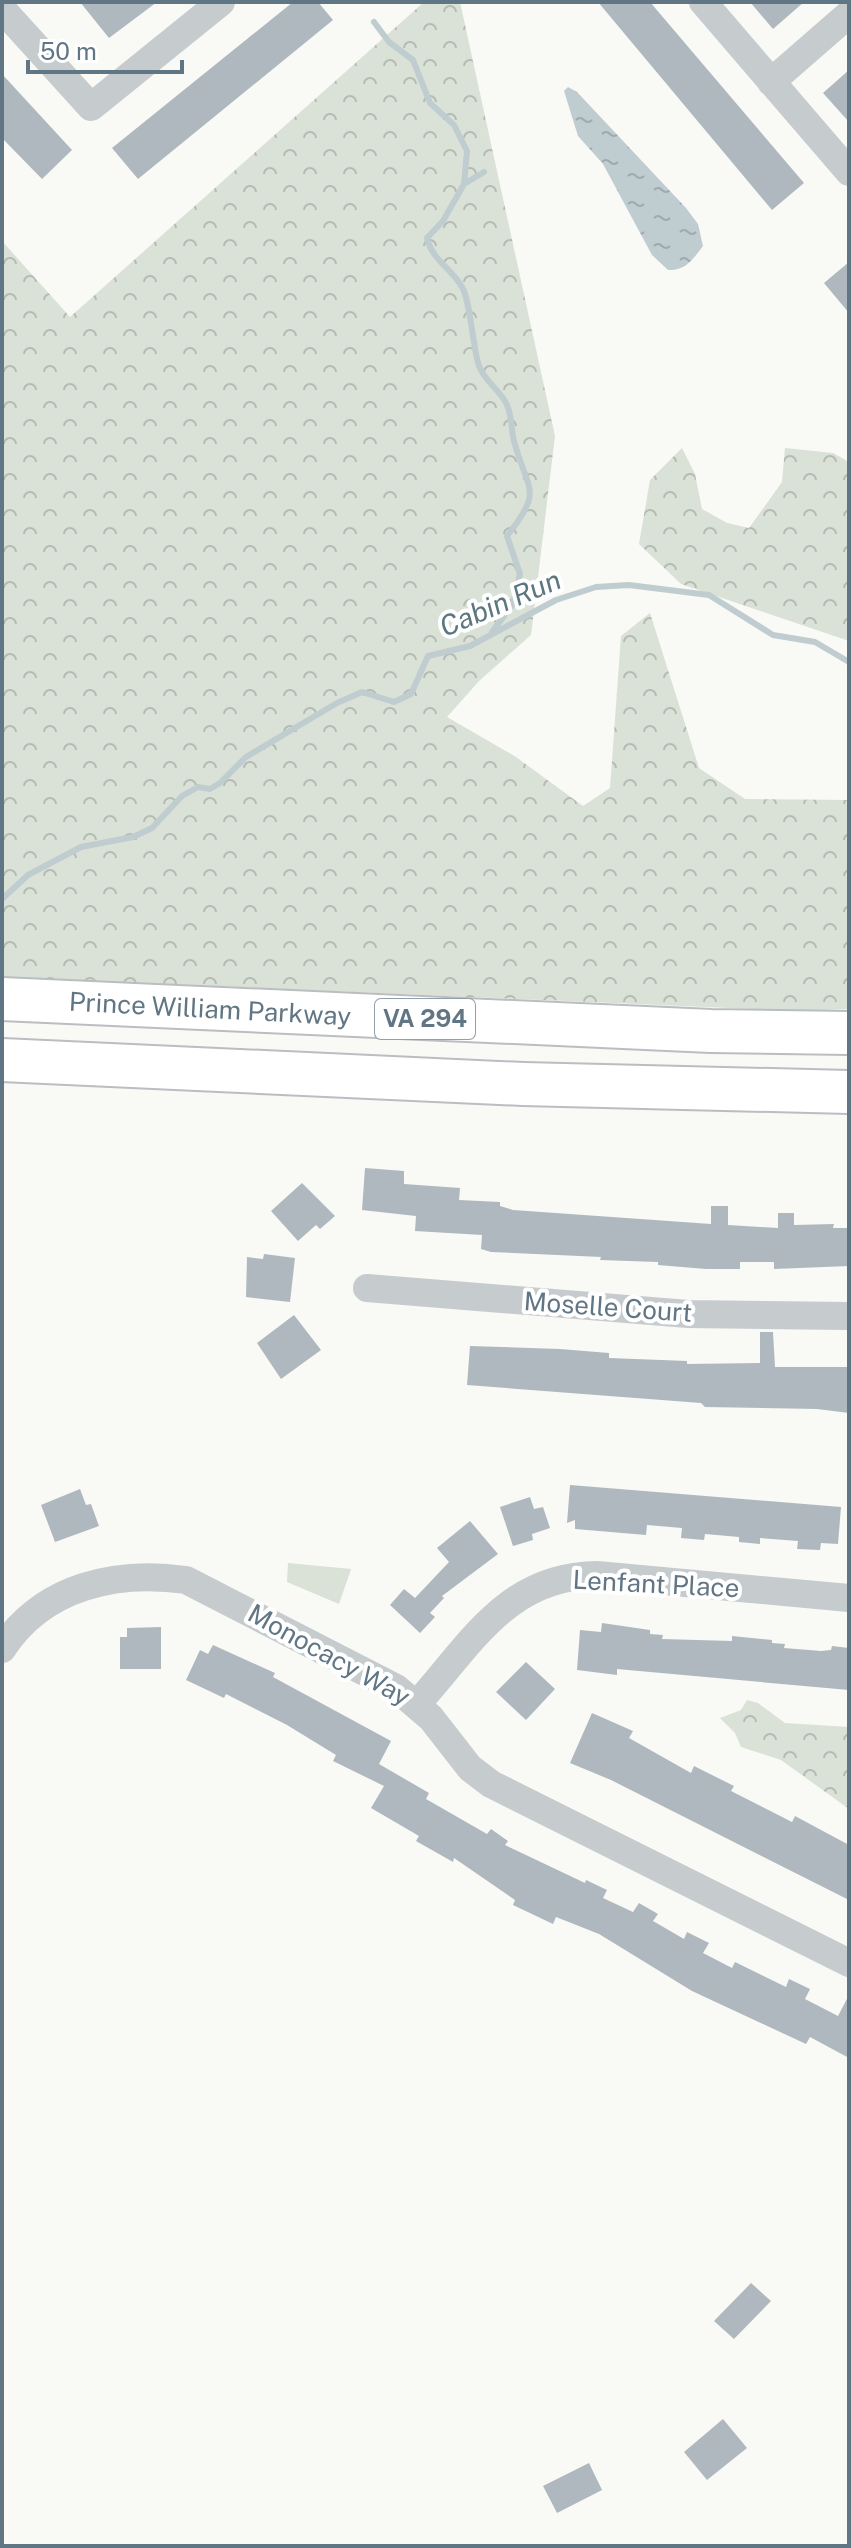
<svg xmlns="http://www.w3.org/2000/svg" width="851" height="2548" font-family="'Public Sans',sans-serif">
	<defs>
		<pattern id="forest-crowns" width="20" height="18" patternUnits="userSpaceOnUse" patternTransform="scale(2)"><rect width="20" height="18" fill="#dae1d6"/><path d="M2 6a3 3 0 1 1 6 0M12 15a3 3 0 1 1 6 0" fill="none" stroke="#b4bbb3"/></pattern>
		<pattern id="water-ripples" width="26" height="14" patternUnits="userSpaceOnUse" patternTransform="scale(2)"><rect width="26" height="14" fill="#bfccd0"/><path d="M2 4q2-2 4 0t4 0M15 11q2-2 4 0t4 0" fill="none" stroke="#9faaae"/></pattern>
	</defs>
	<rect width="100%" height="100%" fill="#f9f9f6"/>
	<!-- forest -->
	<path fill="url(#forest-crowns)" d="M424 2H460L555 436 531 635 479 681 447 717 516 757 583 806 610 788 621 636 650 613 699 768 745 799 849 800V1009L800 1011 2 977V241L70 317Z
		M682 448 695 474 702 509 727 523 749 528 782 482 785 448 833 453 849 462V641L681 584 639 544 650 480Z
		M747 1700 758 1703 785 1723 849 1727V1809L781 1760 741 1747 735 1733 720 1718 741 1710Z"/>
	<!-- park -->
	<path fill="#dae1d6" d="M288 1563 351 1569 339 1604 287 1582Z"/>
	<!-- water -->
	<path fill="url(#water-ripples)" d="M568 87 577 92 686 208 698 224 703 246C693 259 686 271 668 270L652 255 603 164 578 136 564 91Z"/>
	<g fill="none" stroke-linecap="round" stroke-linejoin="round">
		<!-- stream -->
		<path stroke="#bfccd0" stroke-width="6" d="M374 22 389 42 413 60 430 103 454 125 467 151 464 184 443 221 427 238C432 260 452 269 462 287 471 303 472 344 479 366 485 382 501 391 507 405 512 416 511 430 514 441 528 493 544 489 507 536L520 574 513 604 492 632
			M464 184 484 172
			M2 899 28 875 81 847 133 837 152 828 182 796 198 787 210 789 220 783 246 757 337 703 362 692 394 702 411 694 428 656 470 646 556 600 596 587 629 585 709 595 773 635 815 642 849 662"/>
	</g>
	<!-- building -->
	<path fill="#afb8be" d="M80 2H157L109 38Z
		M293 2H318L333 20 138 179 112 148Z
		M598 2H650L804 183 772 210Z
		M750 2H804L773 29Z
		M849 70V122L823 93Z
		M2 74 72 150 42 179 2 138Z
		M849 262V313L824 283Z
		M365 1168 404 1171V1184L460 1188 459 1200 500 1202V1206L513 1210 711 1224V1206H728V1225L778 1228V1213H794V1225L834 1224 833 1228H849V1266L774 1269V1262H740V1269H706L658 1265V1262L600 1260 601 1257 491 1252 481 1249 482 1235 415 1231 416 1216 362 1210Z
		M302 1183 335 1216 320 1229 316 1225 298 1241 271 1211Z
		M264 1254 295 1258 290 1302 246 1297 247 1257 263 1259Z
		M294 1315 321 1350 281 1379 257 1343Z
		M760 1332H773L775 1367H848L849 1413 817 1409 705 1407 701 1403 467 1385 470 1346 560 1349 609 1353V1358L687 1361V1364L760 1363Z
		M570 1485 841 1507 838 1544 821 1543 820 1550 797 1549 798 1541 760 1538V1544L739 1542V1537L705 1534 704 1540 681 1538 682 1528 647 1525 646 1535 575 1529V1520L567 1523Z
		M80 1489 86 1505 91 1504 99 1526 55 1542 41 1505Z
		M530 1497 534 1509 543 1507 550 1528 532 1534 533 1540 513 1546 500 1507Z
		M470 1521 498 1554 442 1596 444 1598 430 1613 435 1617 420 1633 390 1605 404 1589 415 1598 449 1562 437 1548Z
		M602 1623 650 1630V1634L663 1635 662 1639 732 1641V1636L772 1640V1643L785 1644 784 1648 821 1651 831 1650 832 1646 849 1648V1690L617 1669V1675L577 1670 580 1630 601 1632Z
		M161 1627V1669H120V1637H127V1628Z
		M213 1645 275 1673 273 1677 391 1741 379 1764 429 1793 426 1799 487 1834 491 1829 508 1841 505 1845 585 1883 586 1880 607 1890 603 1898 633 1912 639 1903 658 1914 653 1921 684 1939 687 1932 709 1943 703 1953 732 1968 735 1962 786 1987 789 1979 810 1989 805 1999 838 2016 849 1995V2058L810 2037 806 2044 692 1991 599 1934 556 1917 553 1924 513 1905 515 1900 454 1858 453 1862 416 1841 419 1836 371 1808 384 1786 333 1761 336 1755 287 1725 226 1694 224 1698 186 1680 200 1650 208 1654Z
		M526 1662 555 1689 526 1720 496 1692Z
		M592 1713 633 1731 629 1738 691 1773 694 1766 734 1786 731 1791 792 1822 795 1816 849 1845V1900L611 1780 570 1763Z
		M751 2283 771 2301 734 2339 714 2321Z
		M723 2419 747 2448 707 2480 684 2452Z
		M589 2463 602 2490 557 2513 543 2486Z"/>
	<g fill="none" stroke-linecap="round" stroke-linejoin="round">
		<defs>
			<path id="highway" d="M2 999 711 1031 849 1033
				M2 1060 523 1084 849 1092"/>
		</defs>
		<!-- highway casing -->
		<use href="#highway" stroke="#babec1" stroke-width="46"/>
		<!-- minor -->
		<path stroke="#c6cbce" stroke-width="28" d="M703 2 849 172
			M2 9 91 107 221 2
			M771 82 849 14
			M367 1288 688 1314 849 1316
			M2 1649C43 1586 116 1570 186 1580L396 1688 431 1718 470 1768 491 1784 849 1963
			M417 1704C472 1643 507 1576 597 1575L849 1598"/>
		<!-- highway -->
		<use href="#highway" stroke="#fff" stroke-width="42"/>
	</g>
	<g text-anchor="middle" stroke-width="8" stroke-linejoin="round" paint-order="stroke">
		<!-- shield labels -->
		<rect fill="#fff" stroke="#909fa9" stroke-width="2" x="375" y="999" width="100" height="40" rx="6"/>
		<g font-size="24" font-weight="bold" fill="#617684">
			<text x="425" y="1027">VA 294</text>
		</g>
		<!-- street labels -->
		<g font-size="26" fill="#617684" stroke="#fff">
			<text transform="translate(210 1009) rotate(3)" y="9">Prince William Parkway</text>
			<text transform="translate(608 1307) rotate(4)" y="9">Moselle Court</text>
			<text transform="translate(656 1584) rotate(3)" y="9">Lenfant Place</text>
			<text transform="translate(329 1655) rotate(29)" y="9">Monocacy Way</text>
		</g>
		<!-- water labels -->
		<g font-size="28" font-style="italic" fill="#5b767e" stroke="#fff">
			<text transform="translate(500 603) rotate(-23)" y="10">Cabin Run</text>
		</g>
	</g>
	<!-- border -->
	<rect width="851" height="2548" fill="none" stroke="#617684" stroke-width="8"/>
	<!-- scale -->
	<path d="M28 60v12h154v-12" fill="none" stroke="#617684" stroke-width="4"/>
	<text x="40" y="60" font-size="24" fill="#617684" stroke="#ffffff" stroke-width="6" paint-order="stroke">50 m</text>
</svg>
